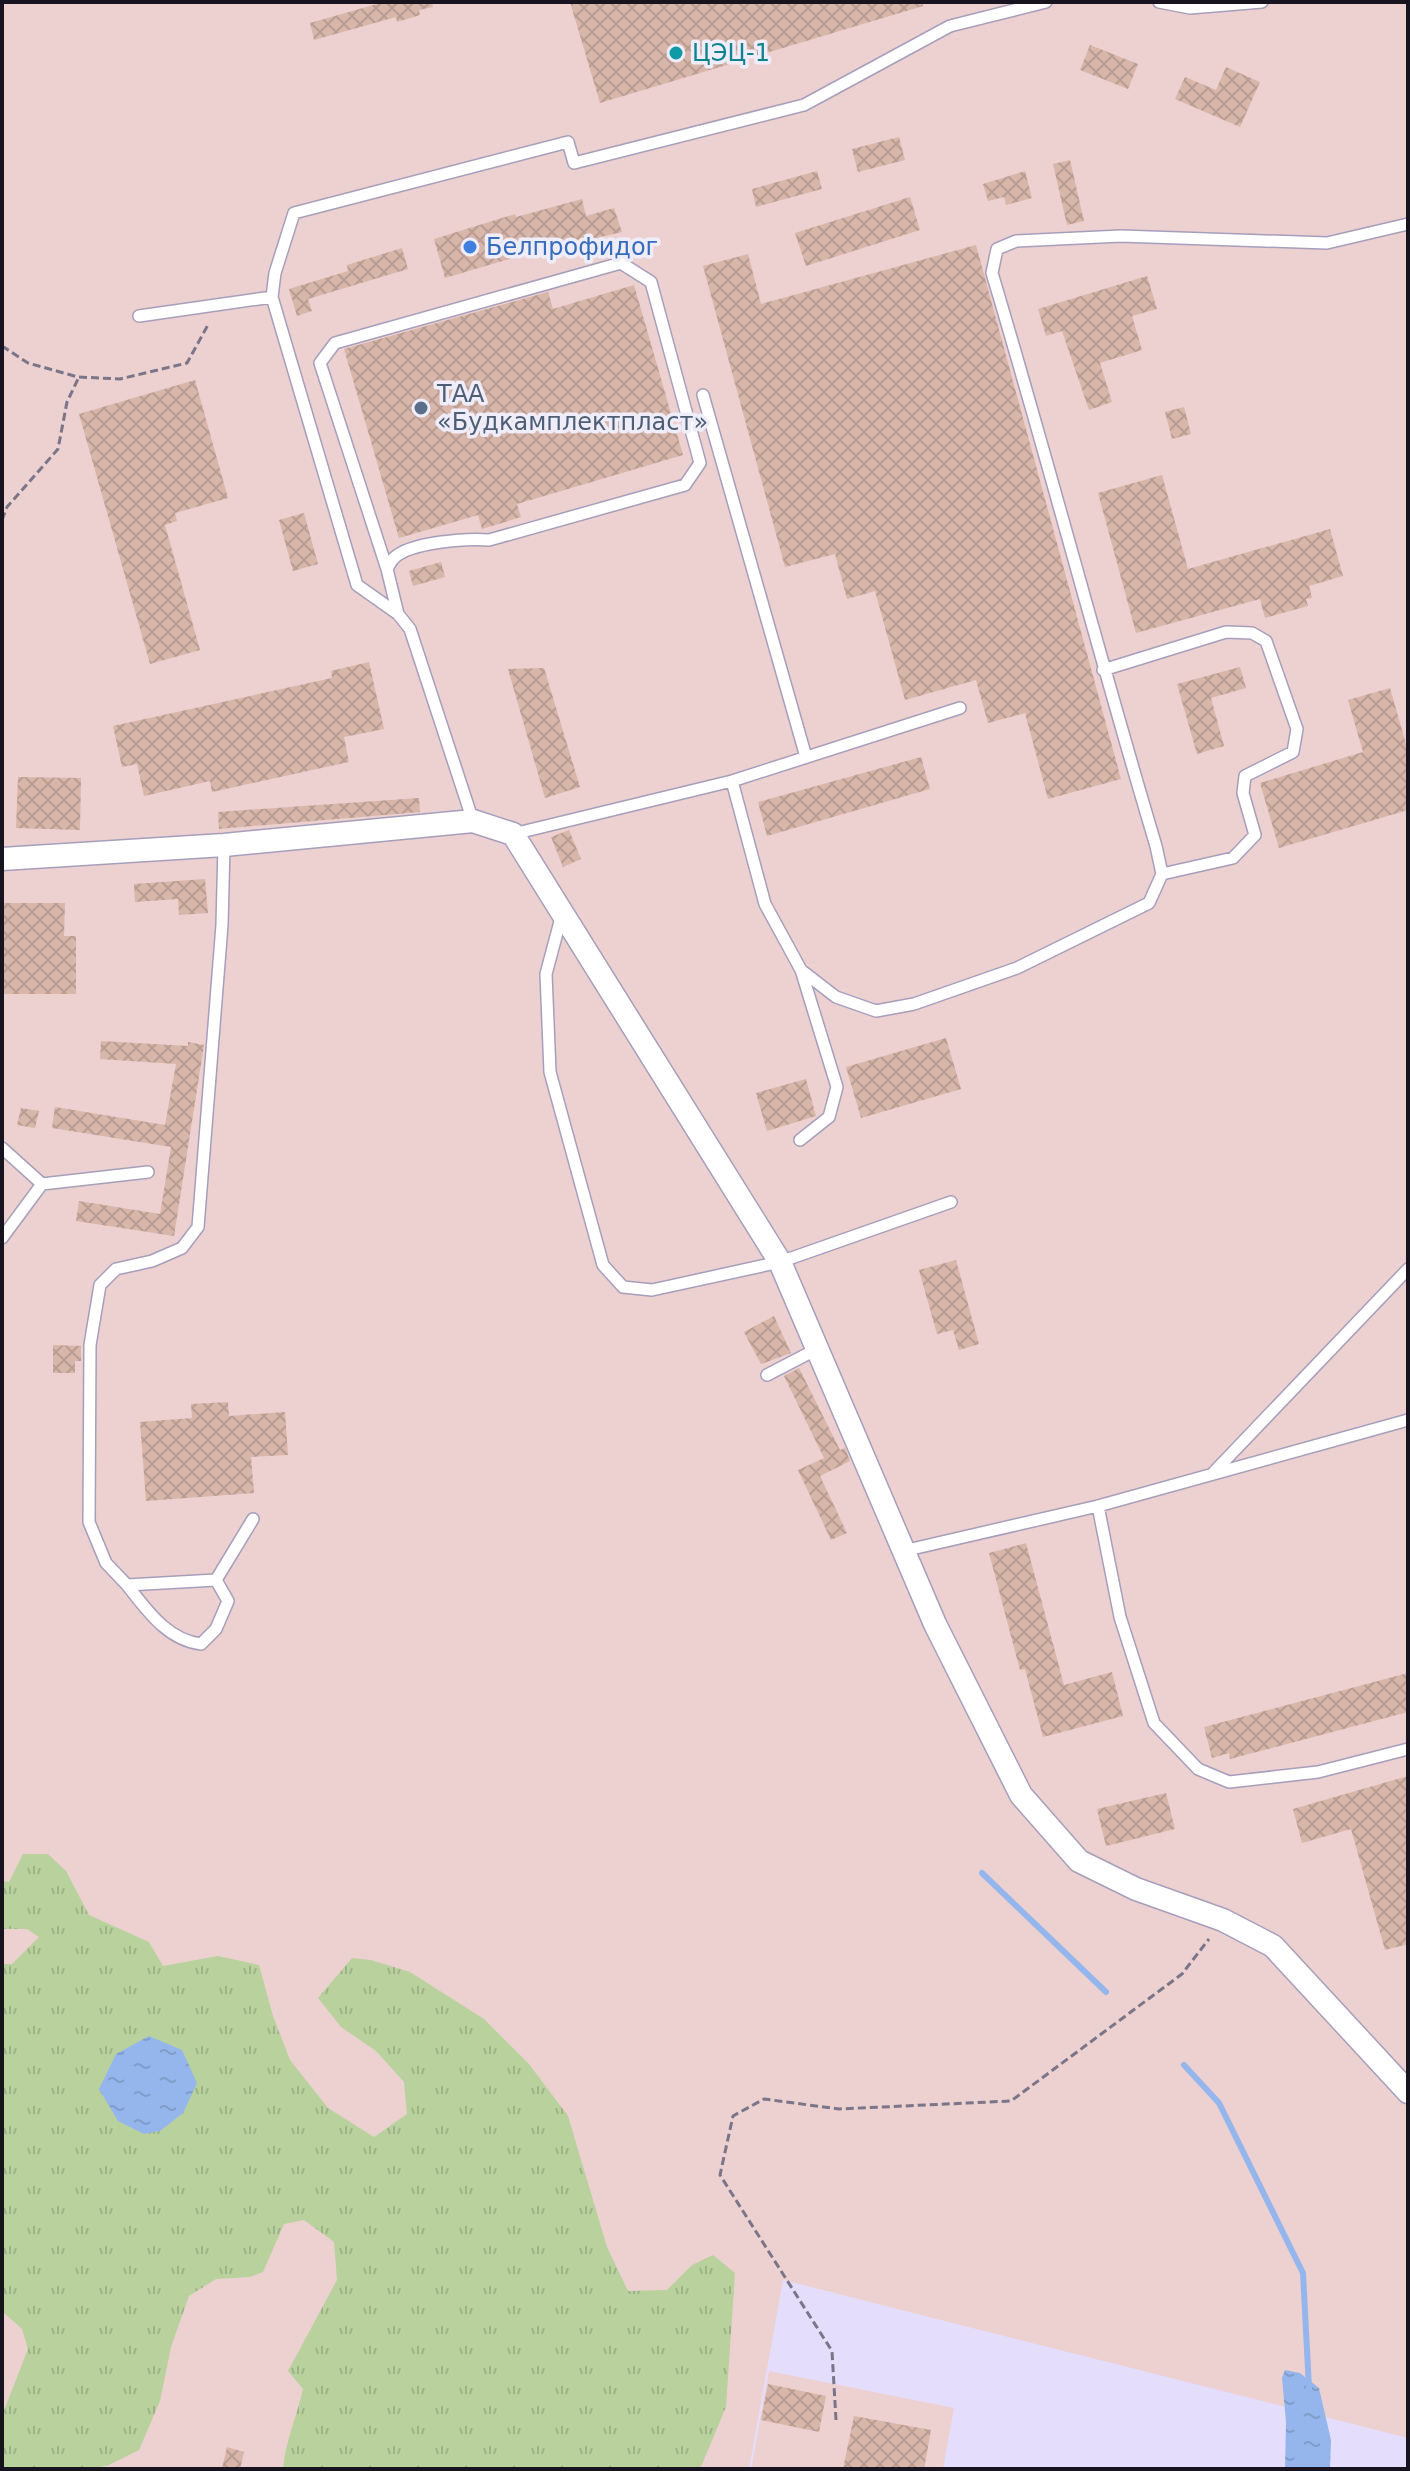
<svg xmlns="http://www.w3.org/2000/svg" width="1410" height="2471" font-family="'DejaVu Sans',sans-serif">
	<defs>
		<pattern id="grass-tufts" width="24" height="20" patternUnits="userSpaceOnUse" patternTransform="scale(2)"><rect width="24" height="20" fill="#b8d19d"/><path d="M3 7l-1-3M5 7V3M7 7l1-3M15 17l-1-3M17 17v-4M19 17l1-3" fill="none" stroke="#9db387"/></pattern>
		<pattern id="water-ripples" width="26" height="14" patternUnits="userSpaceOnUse" patternTransform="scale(2)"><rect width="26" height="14" fill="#95b6ed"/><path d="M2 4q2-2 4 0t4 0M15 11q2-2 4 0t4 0" fill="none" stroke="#809ccb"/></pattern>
		<pattern id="building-cross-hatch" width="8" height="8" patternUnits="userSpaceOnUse" patternTransform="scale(2)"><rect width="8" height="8" fill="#d8b6aa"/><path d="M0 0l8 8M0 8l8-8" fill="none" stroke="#b99c92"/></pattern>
	</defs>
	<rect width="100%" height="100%" fill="#e5ddfc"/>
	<!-- industrial -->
	<path fill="#ecd1d0" d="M2 2H1408V2438L783 2280 749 2469H2Z
		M769 2371 954 2408 943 2469H751Z"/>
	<!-- grass -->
	<path fill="url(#grass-tufts)" d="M23 1854H48L66 1871 89 1915 149 1942 163 1966 218 1956 259 1965 273 2016 290 2060 328 2108 374 2137 407 2114 404 2082 376 2051 341 2027 318 1998 352 1958 371 1960 410 1972 484 2019 529 2064 568 2116 607 2247 628 2291 667 2290 692 2265 713 2255 735 2273 726 2407 700 2469H283C285 2442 297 2416 303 2389L288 2371 337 2280 334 2242 304 2220 284 2224 263 2272 250 2277 216 2279 189 2296 171 2347 160 2401 139 2450 109 2465 91 2469H2L3 2413 28 2349 22 2329 2 2311V1964H12L39 1937 27 1929H2V1881L9 1882Z"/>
	<!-- water -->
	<path fill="url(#water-ripples)" d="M149 2036 182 2050 197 2083 183 2113 160 2131 144 2134 118 2121 99 2089 116 2054Z
		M1285 2370 1300 2373 1319 2388 1331 2440 1330 2469H1285L1286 2422 1282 2378Z"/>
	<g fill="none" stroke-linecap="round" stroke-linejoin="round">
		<!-- stream -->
		<path stroke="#95b6ed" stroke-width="6" d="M982 1873 1106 1992
			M1184 2065 1219 2103 1303 2273 1309 2388"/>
	</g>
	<!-- building -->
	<path fill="url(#building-cross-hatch)" d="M384 2H432L433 7 419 10 420 15 397 22 396 17 314 40 310 23Z
		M570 2H922L923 6 600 103Z
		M1090 45 1138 64 1128 89 1080 70Z
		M1226 67 1260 82 1240 127 1175 99 1185 77 1216 90Z
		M899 137 905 160 858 172 852 149Z
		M1070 160 1084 221 1067 225 1053 164Z
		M817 171 822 189 756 207 752 189Z
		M1025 171 1032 198 1006 205 1004 197 988 201 983 184Z
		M910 197 920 230 806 266 795 233Z
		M582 199 586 216 614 208 622 232 553 248V246L445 278 434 239 515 214 516 217Z
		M976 245 1121 779 1048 799 1025 713 988 723 976 680 905 700 875 591 847 599 835 554 785 567 703 266 748 254 761 304Z
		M402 248 408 269 308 299 312 311 297 316 289 289 348 271 347 265Z
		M1147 276 1157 309 1132 316 1142 350 1100 363 1112 402 1089 410 1062 331 1046 336 1038 309Z
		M634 285 683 455 517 504 521 517 482 529 478 515 399 538 344 349 548 292 553 309Z
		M195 380 228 498 175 513 177 521 165 525 200 650 150 664 79 414Z
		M1184 407 1191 434 1172 439 1165 412Z
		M1162 475 1188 569 1330 529 1343 576 1309 586 1312 598 1306 599 1308 606 1265 618 1260 599 1136 633 1098 493Z
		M304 513 318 564 293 571 279 520Z
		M441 562 445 577 413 586 409 571Z
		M369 662 384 729 344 737 349 762 212 792 210 781 144 796 137 764 122 767 113 726 332 678 331 671Z
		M1240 667 1246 688 1211 698 1224 746 1197 754 1177 684Z
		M544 668 580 787 545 798 508 669Z
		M1390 688 1408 751V810L1279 848 1260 783 1363 752 1348 700Z
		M921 757 930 789 767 836 758 802Z
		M18 777 81 778 80 830 16 828Z
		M419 798 420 812 219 829 218 812Z
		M569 830 581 859 563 867 551 837Z
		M205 879 208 913 179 915 178 899 135 902 134 884Z
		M2 903H65L64 936H76V994H2Z
		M946 1038 961 1089 861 1118 846 1067Z
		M101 1041 188 1046V1042L204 1045 174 1236 76 1221 79 1201 160 1214 171 1147 52 1128 55 1107 165 1125 176 1064 100 1059Z
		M806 1079 816 1116 767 1131 756 1093Z
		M21 1108 39 1111 35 1128 17 1125Z
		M956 1260 979 1344 959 1350 953 1330 937 1334 919 1270Z
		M774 1316 791 1353 761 1364 744 1332Z
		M53 1345 81 1346V1361H75V1373H53Z
		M799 1368 840 1450 845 1448 850 1461 820 1476 847 1533 831 1540 798 1470 824 1458 784 1376Z
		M228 1402 229 1416 285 1412 288 1455 251 1457 254 1493 146 1501 140 1422 192 1418 191 1404Z
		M1026 1543 1064 1685 1112 1672 1123 1716 1043 1737 1025 1669 1020 1670 989 1553Z
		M1408 1673V1712L1230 1759 1229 1753 1212 1758 1204 1727Z
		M1408 1776V1944L1385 1950 1351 1829 1302 1843 1293 1809Z
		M1166 1793 1175 1829 1106 1846 1097 1809Z
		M768 2384 826 2396 819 2432 761 2420Z
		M854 2416 931 2430 924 2469H843Z
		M227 2447 244 2452 240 2469H222Z"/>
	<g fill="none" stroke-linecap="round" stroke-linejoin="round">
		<defs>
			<path id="service" d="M1159 2 1190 8 1262 2
				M139 316 272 297
				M703 395 806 757
				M387 569 320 363 335 343 621 263 651 282 700 463 685 485 489 540C468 538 410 542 394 558 391 561 389 565 387 569L398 614
				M1103 670 1226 632 1252 633 1266 641 1297 729 1293 752 1245 776 1243 793 1255 835 1233 858 1162 874
				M732 781 765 904 801 970 837 1087 829 1117 800 1140
				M473 821 410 629 398 614 357 585 272 297 275 273 294 213 568 142 574 163 804 105 950 26 1046 2
				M513 834 732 781 960 708
				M224 845 222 925 198 1227 182 1248 152 1261 116 1269 100 1285 90 1345 89 1522 106 1563 127 1585 216 1580 253 1519
				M562 914 546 974 550 1072 603 1265 623 1287 652 1290 780 1262 951 1202
				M801 970 836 997 876 1011 914 1004 1017 968 1149 903 1162 874 1156 846C1099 656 1049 463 992 273L997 249 1016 241 1121 236 1327 243 1408 224
				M2 1148 42 1184 148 1172
				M2 1238 42 1184
				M767 1375 817 1349
				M1213 1473 1408 1269
				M1098 1506 1120 1617 1154 1723 1198 1769 1229 1782 1318 1772 1408 1749
				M903 1551 1098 1506 1408 1420
				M127 1585C147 1610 167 1640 201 1644L216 1629 228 1601 216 1580"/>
			<path id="minor" d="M2 859 224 845 473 821 513 834 780 1262 935 1624 1021 1795 1079 1861 1136 1889 1223 1920 1273 1946 1408 2092"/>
		</defs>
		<!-- service casing -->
		<use href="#service" stroke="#a69ebb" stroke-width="14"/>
		<!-- minor casing -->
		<use href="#minor" stroke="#a69ebb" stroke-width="25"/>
		<!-- path -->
		<path stroke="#7a7589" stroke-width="3" stroke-dasharray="8 4" stroke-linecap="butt" d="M2 346 28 363 78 377 120 379 187 363 209 323
			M2 520 7 507 58 449 67 402 78 379
			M836 2420 832 2351 720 2175 733 2116 764 2099 839 2109 1011 2101 1182 1974 1209 1939"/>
		<!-- service -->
		<use href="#service" stroke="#fff" stroke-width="11"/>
		<!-- minor -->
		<use href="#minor" stroke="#fff" stroke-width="22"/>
	</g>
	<!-- markers -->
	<circle fill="#0f9aa8" stroke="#f0edfa" stroke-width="3" cx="676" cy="53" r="8"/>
	<circle fill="#3f7fe0" stroke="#f0edfa" stroke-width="3" cx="470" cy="247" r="8"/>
	<circle fill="#5c6f8a" stroke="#f0edfa" stroke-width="3" cx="421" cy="408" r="8"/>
	<g text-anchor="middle" stroke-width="7" stroke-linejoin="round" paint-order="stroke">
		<!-- culture labels -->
		<g font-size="24" fill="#0d838f" stroke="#f0edfa" text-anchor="start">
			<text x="692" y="61">ЦЭЦ-1</text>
		</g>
		<!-- shop labels -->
		<g font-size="24" fill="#366cbe" stroke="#f0edfa" text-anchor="start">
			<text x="486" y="255">Белпрофидог</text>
		</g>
		<!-- service labels -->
		<g font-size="24" fill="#4e5e75" stroke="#f0edfa" text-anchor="start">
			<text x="437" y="402">ТАА<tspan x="437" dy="28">«Будкамплектпласт»</tspan></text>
		</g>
	</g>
	<!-- border -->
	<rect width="1410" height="2471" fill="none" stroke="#17141f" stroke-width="8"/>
</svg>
